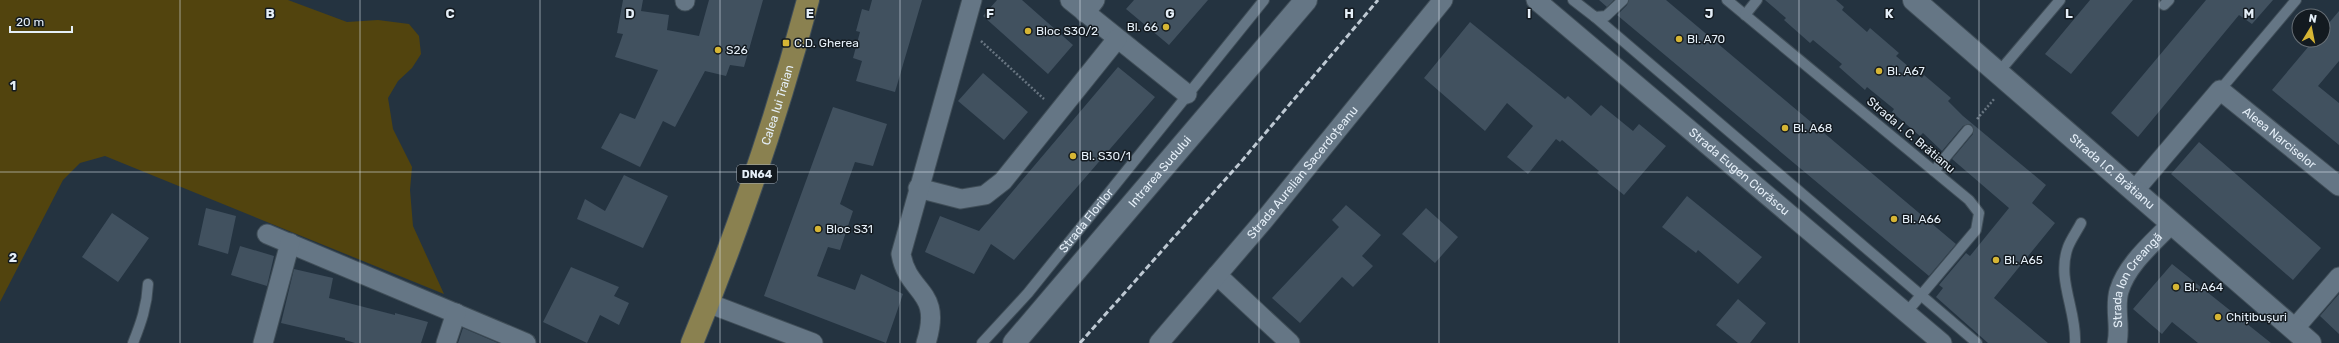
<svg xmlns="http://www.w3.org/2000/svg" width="2339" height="343" font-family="Rubik,sans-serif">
	<rect width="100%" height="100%" fill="#243340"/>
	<!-- green -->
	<path fill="#52440e" d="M0 0H288L347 22 378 20 409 24 419 36 421 54 412 68 398 81 388 98 393 129 412 167 410 190 413 226 444 294 105 156 80 163 63 180 0 302Z"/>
	<!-- building -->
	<path fill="#41515f" d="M623 0H643L641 11 669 15 667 30 699 36 709 0H763L744 67 730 65 726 76 705 71 675 127 663 121 640 167 601 148 620 113 635 119 658 70 615 57 623 34 617 33Z
		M872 0H922L895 92 856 81 862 61 853 58 860 32 856 31 862 9 869 11Z
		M997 0H1022L1073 45 1048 74 983 16Z
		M1134 0H1208L1169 45 1126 9Z
		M1599 0H1614L1607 7Z
		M1629 0H1666L1956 244 1929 276 1617 15 1627 5Z
		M1765 0H1836L1844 7 1842 10 1867 32 1870 28 1899 53 1896 56 1922 78 1924 75 1951 98 1948 101 1963 116 2046 185 2032 203 2055 223 1994 298 2048 343H1988L1936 297 1943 288 1939 285 1966 253 1970 256 2009 208 1952 159 1973 134 1972 125 1969 124 1963 126 1942 151 1923 133 1920 136 1892 112 1894 109 1867 87 1865 90 1839 67 1842 64 1813 40 1810 43 1784 20 1786 18Z
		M2090 0H2133L2071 74 2045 54Z
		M2206 0H2273L2252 24 2239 15 2138 137 2111 113Z
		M2339 11V61L2318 86 2339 103V145L2272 90 2314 40H2323V30Z
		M1470 22 1565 99 1568 96 1591 116 1601 105 1633 131 1639 124 1666 146 1624 195 1597 173 1599 171 1562 140 1560 142 1556 139 1528 174 1507 157 1533 126 1507 103 1485 131 1424 78Z
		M1118 67 1155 97 1014 260 991 244 974 274 925 252 940 216 979 231Z
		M983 73 1028 112 1004 140 958 101Z
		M833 107 887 124 873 166 855 162 840 204 853 211 840 250 828 247 817 276 855 290 861 274 903 294 886 343 764 296Z
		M2199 142 2321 248 2293 280 2171 174Z
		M624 175 668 196 643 248 577 219 585 199 605 211Z
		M1687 196 1762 257 1738 284 1698 250 1696 253 1662 227Z
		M1346 205 1381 235 1362 256 1373 266 1353 287 1342 277 1300 323 1272 298 1339 227 1332 220Z
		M206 208 236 216 228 254 198 245Z
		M1426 208 1458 237 1435 263 1402 234Z
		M112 213 149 238 118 282 82 257Z
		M240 246 274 256 267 286 231 275Z
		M2172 264 2271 343H2198L2172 322 2162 334 2133 309Z
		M571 267 619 287 614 296 629 303 619 325 600 315 587 343 543 322Z
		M294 269 333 278 329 298 395 315V313L428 322 421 343H355L345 340V338L281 323Z
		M2339 294V334L2320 316Z
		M1738 299 1766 323 1750 343H1738L1716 325Z
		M463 328 498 343H458Z"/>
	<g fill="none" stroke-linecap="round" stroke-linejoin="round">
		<defs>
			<g id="service">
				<path d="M1573 0 1595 17 1606 16 1623 0"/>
				<path d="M1727 0 1969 200 1979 213 1976 230 1906 313"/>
				<path d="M2164 5 2169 0"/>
				<path d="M1745 15 1757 0"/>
				<path d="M1595 17 1977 343"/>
				<path d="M1998 73 2060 0"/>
				<path d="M2220 90 2296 0"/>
				<path d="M1934 171 1968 130"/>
				<path d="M133 343C141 323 147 306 148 284"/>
				<path id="s1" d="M982 343 1028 293 1264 0"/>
				<path d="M2075 343C2077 311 2056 279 2068 247 2071 239 2077 231 2081 223"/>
			</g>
			<g id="minor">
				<path d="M1070 0 1187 94"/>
				<path id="s2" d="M1536 0 1942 343"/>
				<path d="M685 1V0"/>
				<path d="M1085 13 1095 0"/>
				<path d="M918 188 961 199 985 195 1003 181 1117 39"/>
				<path id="s3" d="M2134 191 2220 90 2339 186"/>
				<path d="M267 234 526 343"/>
				<path d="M1217 275 1290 343"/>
				<path d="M708 303 813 343"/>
				<path d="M2294 329 2339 277"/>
				<path d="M263 343 290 243"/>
				<path d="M446 343 456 313"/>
				<path d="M926 343C943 289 908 295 901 254L972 0"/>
				<path id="s4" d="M1159 343 1265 219 1443 0"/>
				<path id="s5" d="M2117 343C2121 327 2114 308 2119 291 2127 264 2153 243 2172 223"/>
			</g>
			<g id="tertiary">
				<path id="s6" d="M1914 0 2310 343"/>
				<path id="s7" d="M1014 343 1306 0"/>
			</g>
			<g id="primary">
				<path id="s8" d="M692 343C738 231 777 117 808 0"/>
			</g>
		</defs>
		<!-- service casing -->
		<use href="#service" stroke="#404e58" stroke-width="12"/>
		<!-- minor casing -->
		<use href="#minor" stroke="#404e58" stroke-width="21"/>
		<!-- tertiary casing -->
		<use href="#tertiary" stroke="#404e58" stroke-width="24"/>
		<!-- primary casing -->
		<use href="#primary" stroke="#404e58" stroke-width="24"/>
		<!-- path -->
		<path stroke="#687581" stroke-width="2.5" stroke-dasharray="2 2" stroke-linecap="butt" d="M981 41 1044 99
			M1977 119 1995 98"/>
		<!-- service -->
		<use href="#service" stroke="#657685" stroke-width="10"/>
		<!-- minor -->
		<use href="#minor" stroke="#657685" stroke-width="19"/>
		<!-- tertiary -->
		<use href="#tertiary" stroke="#657685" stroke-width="22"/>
		<!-- primary -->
		<use href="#primary" stroke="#8a8150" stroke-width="22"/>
		<!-- rail -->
		<path stroke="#bec9d3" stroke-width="3" stroke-dasharray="6 3" stroke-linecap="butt" d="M1080 343 1240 163 1378 0"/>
	</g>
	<!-- grid -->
	<path fill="none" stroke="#e5eff8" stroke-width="1" stroke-opacity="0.55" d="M180 0V343M360 0V343M540 0V343M720 0V343M900 0V343M1080 0V343M1259 0V343M1439 0V343M1619 0V343M1799 0V343M1979 0V343M2159 0V343M0 172H2339"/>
	<!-- markers -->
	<g fill="#d6b534" stroke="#131a20" stroke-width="1.5">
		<circle cx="1166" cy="27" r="4"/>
		<circle cx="1028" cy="31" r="4"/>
		<circle cx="1679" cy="39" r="4"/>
		<rect x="782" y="39" width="8" height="8" rx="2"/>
		<circle cx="718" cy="50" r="4"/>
		<circle cx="1879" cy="71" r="4"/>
		<circle cx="1785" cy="128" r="4"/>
		<circle cx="1073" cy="156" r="4"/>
		<circle cx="1894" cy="219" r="4"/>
		<circle cx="818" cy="229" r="4"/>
		<circle cx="1996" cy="260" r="4"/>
		<circle cx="2176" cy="287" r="4"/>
		<circle cx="2218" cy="317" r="4"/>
	</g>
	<g text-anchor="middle" stroke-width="3" stroke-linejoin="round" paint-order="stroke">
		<!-- shield labels -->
		<rect fill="#131a20" stroke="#a6afb7" stroke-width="1" x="737" y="165" width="40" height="18" rx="3"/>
		<g font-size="11" font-weight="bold" fill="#e5eff8">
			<text x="757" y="178">DN64</text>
		</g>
		<!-- poi labels -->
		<g font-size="12" fill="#e5eff8" stroke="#131a20" text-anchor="start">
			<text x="1158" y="31" text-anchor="end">Bl. 66</text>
			<text x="1036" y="35">Bloc S30/2</text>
			<text x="1687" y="43">Bl. A70</text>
			<text x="794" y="47">C.D. Gherea</text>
			<text x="726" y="54">S26</text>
			<text x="1887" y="75">Bl. A67</text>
			<text x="1793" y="132">Bl. A68</text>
			<text x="1081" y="160">Bl. S30/1</text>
			<text x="1902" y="223">Bl. A66</text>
			<text x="826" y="233">Bloc S31</text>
			<text x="2004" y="264">Bl. A65</text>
			<text x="2184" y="291">Bl. A64</text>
			<text x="2226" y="321">Chițibușuri</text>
		</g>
		<!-- street labels -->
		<g font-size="12" fill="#e5eff8" stroke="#131a20">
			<text dy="4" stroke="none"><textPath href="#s8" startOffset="253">Calea lui Traian</textPath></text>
			<text transform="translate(1911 135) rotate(40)" y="4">Strada I. C. Brătianu</text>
			<text dy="4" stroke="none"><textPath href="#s3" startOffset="209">Aleea Narciselor</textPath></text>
			<text dy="4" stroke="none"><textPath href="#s7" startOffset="225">Intrarea Sudului</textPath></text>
			<text dy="4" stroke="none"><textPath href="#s2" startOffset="266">Strada Eugen Ciorăscu</textPath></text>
			<text dy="4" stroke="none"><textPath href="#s6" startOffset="262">Strada I.C. Brătianu</textPath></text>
			<text dy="4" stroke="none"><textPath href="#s4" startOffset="223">Strada Aurelian Sacerdoțeanu</textPath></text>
			<text dy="4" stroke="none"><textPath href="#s1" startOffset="161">Strada Florilor</textPath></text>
			<text dy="4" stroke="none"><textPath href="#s5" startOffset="69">Strada Ion Creangă</textPath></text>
		</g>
	</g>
	<g font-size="13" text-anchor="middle" font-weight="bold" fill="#e5eff8" stroke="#131a20" stroke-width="3" stroke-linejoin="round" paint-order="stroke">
		<text x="270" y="18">B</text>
		<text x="450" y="18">C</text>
		<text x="630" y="18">D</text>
		<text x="810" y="18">E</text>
		<text x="990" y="18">F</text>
		<text x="1170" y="18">G</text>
		<text x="1349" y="18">H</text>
		<text x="1529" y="18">I</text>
		<text x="1709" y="18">J</text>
		<text x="1889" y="18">K</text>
		<text x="2069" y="18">L</text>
		<text x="2249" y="18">M</text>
		<text x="13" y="90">1</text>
		<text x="13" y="262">2</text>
	</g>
	<!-- north arrow -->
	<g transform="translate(2311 28) rotate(10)"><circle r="19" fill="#131a20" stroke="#676f76"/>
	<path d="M0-3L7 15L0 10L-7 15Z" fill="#d6b534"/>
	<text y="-6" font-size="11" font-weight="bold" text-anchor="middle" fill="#e5eff8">N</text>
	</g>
	<!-- scale -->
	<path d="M10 26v6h62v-6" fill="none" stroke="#e5eff8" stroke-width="2"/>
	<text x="16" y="26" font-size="12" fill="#e5eff8" stroke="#131a20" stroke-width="3" paint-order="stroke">20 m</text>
</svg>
